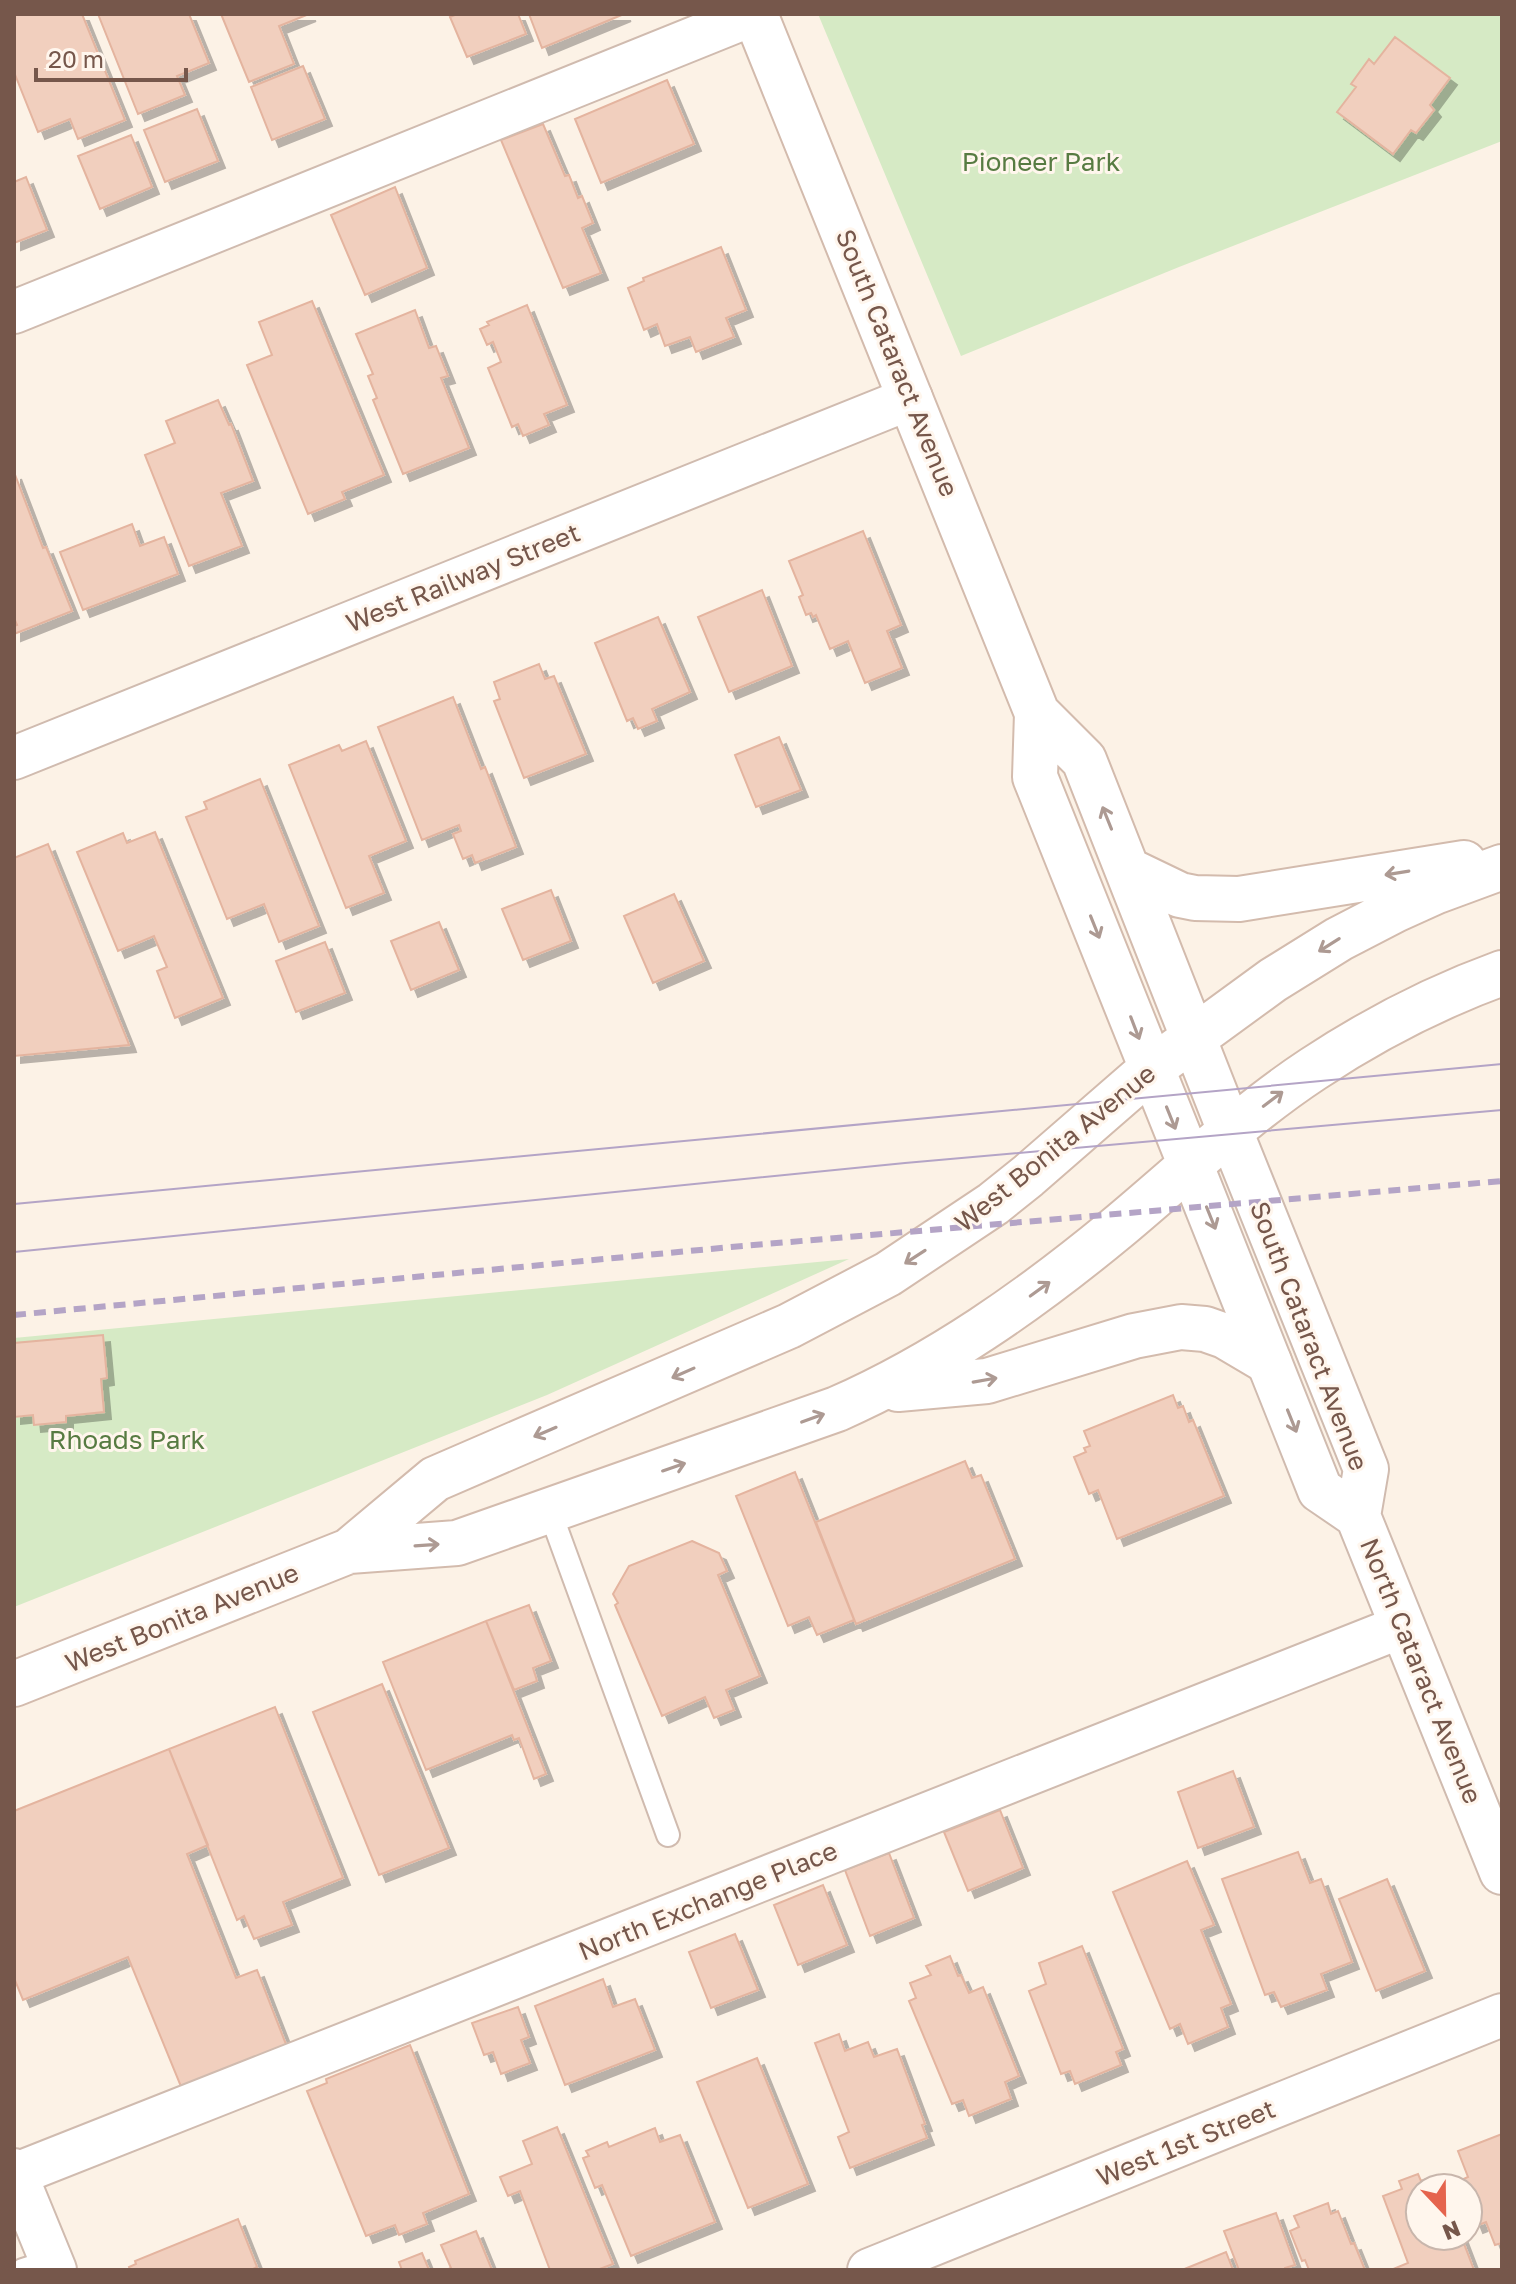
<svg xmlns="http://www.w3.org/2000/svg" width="1516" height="2284" font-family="'Golos Text',sans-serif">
	<defs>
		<filter id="shadow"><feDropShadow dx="7" dy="7" stdDeviation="0" flood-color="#0004"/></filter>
	</defs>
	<rect width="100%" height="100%" fill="#fcf2e6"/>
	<!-- green -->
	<path fill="#d6eac5" d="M818 14H1502V141L1179 267 961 356Z
		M849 1259 547 1395 14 1607V1338Z"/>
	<!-- building -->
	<path fill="#f1cfbe" stroke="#e4b49f" stroke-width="2" filter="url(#shadow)" d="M14 14H82L125 120 78 139 70 119 38 132 14 72Z
		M98 14H189L209 63 177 76 185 95 138 114Z
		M221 14H309L279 26 294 64 249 82Z
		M457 14H518L526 34 467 57 450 17Z
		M529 14H624L542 48Z
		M1395 37 1450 78 1430 105 1434 110 1416 133 1411 130 1393 154 1337 112 1356 87 1351 84 1369 59 1374 64Z
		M303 66 325 119 272 140 251 87Z
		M667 80 694 144 601 183 575 119Z
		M197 109 218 161 165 182 144 130Z
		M543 124 565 176 569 175 578 198 582 196 593 223 582 228 601 273 563 288 501 140Z
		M131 135 152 187 100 209 78 156Z
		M26 177 47 230 14 243V182Z
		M395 187 427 268 365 295 331 215Z
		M721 247 746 310 726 318 734 337 696 352 690 337 665 346 657 324 644 330 628 288 644 281 643 278Z
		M312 301 384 475 342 492 345 499 308 514 247 365 272 355 259 322Z
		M527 305 567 405 544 414 549 425 523 436 518 424 512 427 488 368 501 362 493 342 487 345 480 329 489 325 487 322Z
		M415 310 429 348 436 346 448 376 441 378 469 448 403 474 373 400 377 398 368 376 373 374 356 334Z
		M218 400 229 425 231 424 253 481 221 493 242 546 189 566 145 455 175 443 166 421Z
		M14 472 43 548 46 547 72 611 14 634V626L17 625 14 618Z
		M132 524 140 546 164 537 178 574 83 610 60 552Z
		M863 531 901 625 887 631 902 668 865 683 848 641 830 649 816 615 813 617 811 613 806 615 799 597 803 595 789 561Z
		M762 590 792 666 729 692 698 617Z
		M658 617 690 692 652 709 657 721 638 729 633 718 627 721 595 643Z
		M539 664 545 679 554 676 586 754 524 778 494 701 500 699 494 682Z
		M453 697 481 769 485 767 516 847 475 863 472 855 463 859 453 834 461 831 459 825 422 840 378 727Z
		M779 737 801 790 756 807 735 755Z
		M366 741 406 841 369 856 384 893 346 908 289 765 339 745 342 751Z
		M260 779 319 926 279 942 264 904 227 919 186 817 207 809 204 802Z
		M155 832 223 998 175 1018 157 971 167 967 154 936 118 951 77 852 123 833 127 843Z
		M48 844 128 1042 129 1045 14 1056V858Z
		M551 890 571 941 523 960 502 909Z
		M674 894 704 961 653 983 624 916Z
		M439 922 459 970 411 990 391 941Z
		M325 942 345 993 296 1012 276 961Z
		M103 1335 107 1378 101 1379 104 1412 66 1416V1422L34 1425 33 1415 14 1417V1343Z
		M1173 1395 1178 1408 1183 1406 1189 1422 1193 1420 1224 1496 1117 1539 1098 1490 1089 1494 1074 1457 1086 1452 1084 1448 1090 1446 1084 1431Z
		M965 1461 972 1478 981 1475 1015 1559 856 1624 816 1522Z
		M795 1472 854 1620 817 1635 809 1617 788 1626 736 1496Z
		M692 1541 719 1553 727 1571 718 1575 760 1676 726 1690 734 1710 714 1718 705 1697 662 1716 615 1605 618 1603 613 1594 629 1566Z
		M529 1605 551 1661 533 1668 537 1681 514 1690 486 1621Z
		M486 1621 546 1774 534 1779 519 1738 514 1740 512 1735 426 1770 383 1662Z
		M382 1684 449 1848 379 1875 313 1712Z
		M275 1707 343 1878 283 1902 292 1925 254 1939 244 1916 237 1920 169 1749Z
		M169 1749 208 1845 187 1854 236 1978 257 1970 287 2047 182 2089 128 1957 23 2000 14 1978V1811Z
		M1233 1771 1254 1827 1198 1848 1178 1792Z
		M1000 1810 1023 1868 968 1891 944 1832Z
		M1298 1852 1310 1883 1321 1879 1352 1962 1321 1974 1327 1990 1281 2007 1274 1992 1265 1995 1222 1879Z
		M889 1853 914 1918 870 1936 845 1870Z
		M1187 1861 1214 1925 1201 1930 1231 2004 1221 2008 1228 2027 1188 2044 1180 2024 1170 2029 1113 1892Z
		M1387 1879 1425 1971 1376 1991 1339 1899Z
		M823 1885 847 1945 798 1965 774 1905Z
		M735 1934 758 1990 711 2008 689 1952Z
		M1082 1946 1123 2049 1116 2052 1121 2065 1075 2084 1070 2071 1061 2074 1029 1991 1046 1984 1039 1963Z
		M950 1956 958 1976 961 1975 969 1993 983 1987 1019 2076 1005 2082 1011 2099 969 2116 963 2100 952 2104 909 2001 916 1998 910 1983 931 1975 926 1966Z
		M603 1979 613 2007 635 1999 655 2050 565 2085 535 2006Z
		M518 2007 529 2037 521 2040 530 2063 501 2074 493 2052 484 2055 472 2023Z
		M839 2034 845 2051 868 2042 874 2057 897 2049 925 2124 922 2125 927 2138 850 2168 838 2137 849 2132 815 2043Z
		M410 2045 469 2194 423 2213 427 2224 399 2235 395 2225 366 2236 307 2091 327 2083 326 2079Z
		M757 2058 808 2184 748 2208 697 2082Z
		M557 2127 613 2264 597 2270H550L520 2191 508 2196 500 2177 532 2164 523 2141Z
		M655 2128 660 2142 680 2135 715 2222 631 2256 602 2185 595 2188 583 2158 589 2156 586 2151 607 2142 609 2147Z
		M1502 2134V2243L1495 2245 1486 2222 1476 2226 1468 2205V2188H1461L1459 2181 1468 2177 1458 2151Z
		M1418 2174 1421 2181 1438 2175 1443 2188H1420V2236H1461L1474 2270H1391L1408 2263 1383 2196 1402 2189 1399 2181Z
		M1328 2203 1331 2214 1338 2211 1351 2244 1354 2243 1365 2270H1309L1305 2260 1302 2261 1290 2231 1299 2227 1294 2216Z
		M1276 2213 1295 2265 1285 2268V2270H1239L1224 2231Z
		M238 2219 257 2267 251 2270H130L129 2267 136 2264 135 2261Z
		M476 2231 492 2270H446L451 2268 441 2245Z
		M1226 2252 1233 2270H1182Z
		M422 2253 429 2270H402L399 2262Z"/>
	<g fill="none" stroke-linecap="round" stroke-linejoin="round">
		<defs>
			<path id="service" d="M549 1509 668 1835
				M23 2270 51 2261"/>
			<path id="minor" d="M14 312 754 14
				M14 758 911 398
				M14 2170 55 2270
				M14 2175 1403 1626
				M869 2270 1502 2015"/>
			<path id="tertiary" d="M1230 1131 1366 1469 1358 1516
				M1191 1166 1320 1490 1358 1516
				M1358 1516 1502 1872"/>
			<path id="secondary" d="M755 14 1037 713 1035 777 1191 1166
				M1037 713 1084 760 1230 1131
				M1128 870 1180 895 1195 898 1239 899 1464 863
				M898 1389 987 1381 1134 1336 1181 1327 1205 1329 1225 1336 1269 1362
				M349 1551 435 1479 789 1326 888 1274 993 1204 1028 1176 1151 1069 1273 980 1339 939 1395 910 1437 891 1502 867
				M14 1684 349 1551 457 1543 837 1409C939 1364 1030 1300 1116 1229 1181 1175 1243 1115 1313 1069 1372 1030 1436 997 1502 973"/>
		</defs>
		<!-- service casing -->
		<use href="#service" stroke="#d0bbaf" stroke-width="26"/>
		<!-- minor casing -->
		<use href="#minor" stroke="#d0bbaf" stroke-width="46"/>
		<!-- tertiary casing -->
		<use href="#tertiary" stroke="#d0bbaf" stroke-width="48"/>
		<!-- secondary casing -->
		<use href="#secondary" stroke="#d3bbad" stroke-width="48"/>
		<!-- service -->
		<use href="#service" stroke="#fff" stroke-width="22"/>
		<!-- minor -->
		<use href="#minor" stroke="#fff" stroke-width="42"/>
		<!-- tertiary -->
		<use href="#tertiary" stroke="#fff" stroke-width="44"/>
		<!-- secondary -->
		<use href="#secondary" stroke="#fff" stroke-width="44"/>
		<!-- tram -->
		<path stroke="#b4a4c6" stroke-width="2" d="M14 1204 1502 1064
			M14 1252 905 1163 1502 1110"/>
		<!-- rail -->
		<path stroke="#b4a4c6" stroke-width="6" stroke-dasharray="12 8" stroke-linecap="butt" d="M14 1315 731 1247 1502 1181"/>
	</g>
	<!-- one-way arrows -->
	<defs><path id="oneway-shaft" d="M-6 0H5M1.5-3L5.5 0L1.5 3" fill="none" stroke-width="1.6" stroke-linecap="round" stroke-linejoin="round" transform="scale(2)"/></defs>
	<g stroke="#ad9a93">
		<use href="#oneway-shaft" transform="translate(1107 818) rotate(-112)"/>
		<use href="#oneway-shaft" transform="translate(1397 873) rotate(171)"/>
		<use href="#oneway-shaft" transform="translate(1095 927) rotate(68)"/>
		<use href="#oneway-shaft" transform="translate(1329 945) rotate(148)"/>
		<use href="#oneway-shaft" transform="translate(1135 1028) rotate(69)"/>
		<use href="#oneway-shaft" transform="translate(1273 1099) rotate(-37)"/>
		<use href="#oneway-shaft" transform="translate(1171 1118) rotate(68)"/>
		<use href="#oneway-shaft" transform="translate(1211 1218) rotate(68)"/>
		<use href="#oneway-shaft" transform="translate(915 1257) rotate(147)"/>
		<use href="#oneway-shaft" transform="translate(1040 1289) rotate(-36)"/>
		<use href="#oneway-shaft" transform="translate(683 1373) rotate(156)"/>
		<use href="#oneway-shaft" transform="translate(985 1380) rotate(-10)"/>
		<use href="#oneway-shaft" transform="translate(813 1418) rotate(-20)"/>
		<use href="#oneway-shaft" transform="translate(1292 1421) rotate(68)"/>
		<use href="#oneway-shaft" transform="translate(545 1432) rotate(157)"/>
		<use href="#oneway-shaft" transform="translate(674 1467) rotate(-19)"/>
		<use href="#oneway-shaft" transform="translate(427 1545) rotate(-4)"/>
	</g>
	<g text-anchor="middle" stroke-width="6" stroke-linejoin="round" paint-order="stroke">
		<!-- park labels -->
		<g font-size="26" fill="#577b42" stroke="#fff6ed">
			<text x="1041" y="171">Pioneer Park</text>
			<text x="127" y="1449">Rhoads Park</text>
		</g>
		<!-- street labels -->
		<g font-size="26" fill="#76574b" stroke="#fff6ed">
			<text transform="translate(897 363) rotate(68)" y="9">South Cataract Avenue</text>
			<text transform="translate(463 578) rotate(-22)" y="9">West Railway Street</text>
			<text transform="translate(1055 1148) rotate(-39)" y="9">West Bonita Avenue</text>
			<text transform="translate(1309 1336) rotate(69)" y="9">South Cataract Avenue</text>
			<text transform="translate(182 1618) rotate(-22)" y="9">West Bonita Avenue</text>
			<text transform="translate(1421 1671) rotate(68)" y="9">North Cataract Avenue</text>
			<text transform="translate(708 1901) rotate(-22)" y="9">North Exchange Place</text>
			<text transform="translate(1186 2143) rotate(-22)" y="9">West 1st Street</text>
		</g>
	</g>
	<!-- border -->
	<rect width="1516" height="2284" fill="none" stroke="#76574b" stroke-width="32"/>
	<!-- north arrow -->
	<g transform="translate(1444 2212) rotate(158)"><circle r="38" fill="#fff6ed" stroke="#c8b6ac" stroke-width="2"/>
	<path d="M0-6L14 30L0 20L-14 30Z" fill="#e5644d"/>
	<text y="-12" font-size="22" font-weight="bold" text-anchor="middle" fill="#76574b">N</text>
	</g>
	<!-- scale -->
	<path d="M36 68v12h150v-12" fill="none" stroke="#76574b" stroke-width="4"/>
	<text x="48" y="68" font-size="24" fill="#76574b" stroke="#fff6ed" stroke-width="6" paint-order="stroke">20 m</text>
</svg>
